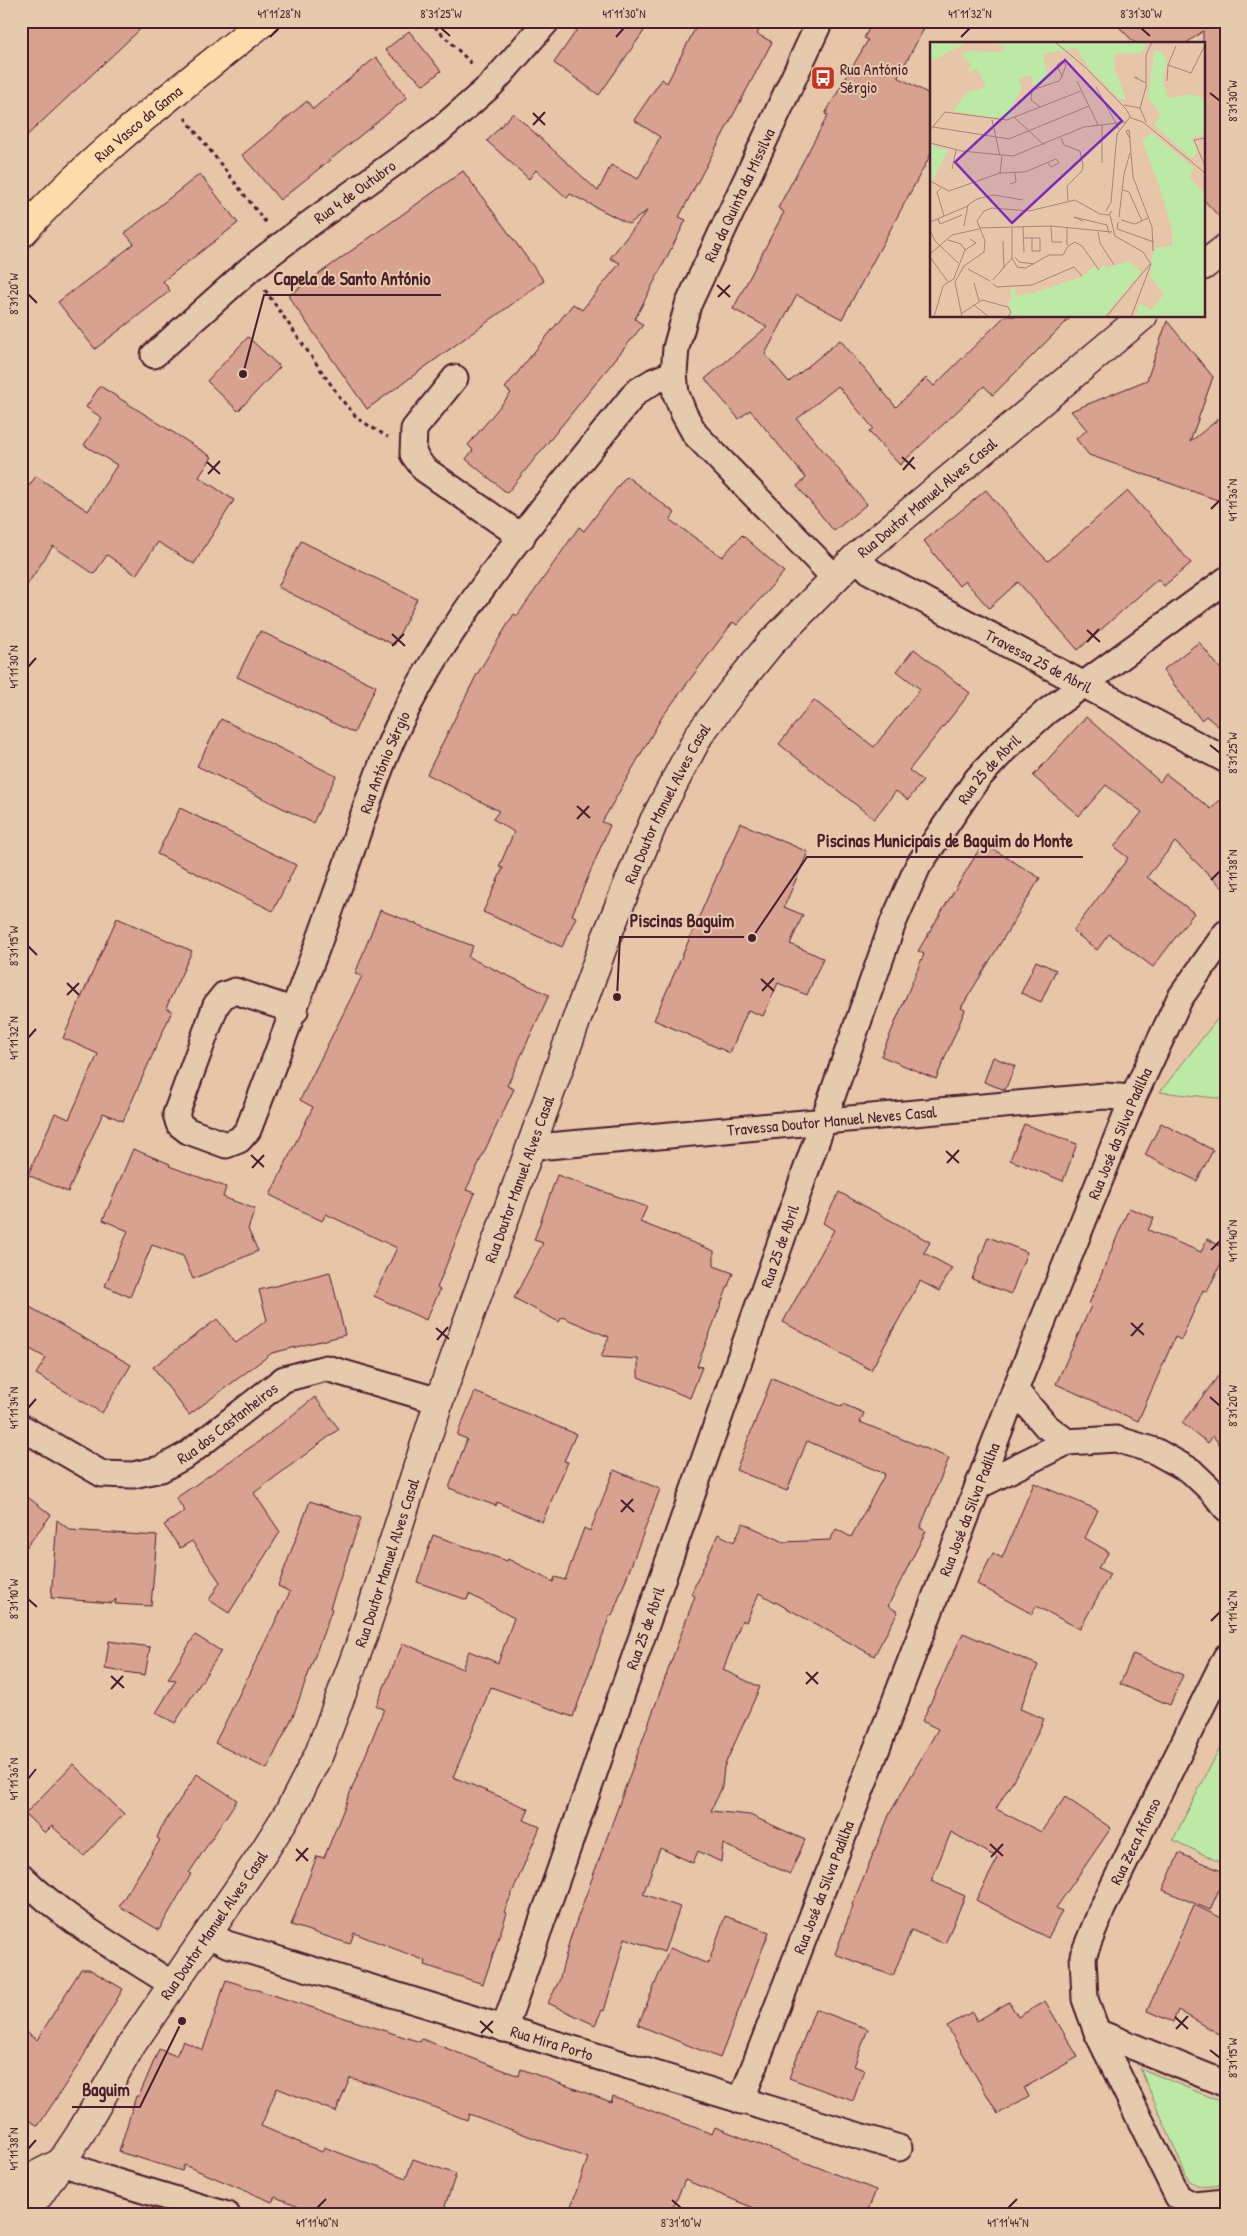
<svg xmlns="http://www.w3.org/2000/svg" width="1247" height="2236" font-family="'Patrick Hand',sans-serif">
	<rect width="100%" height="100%" fill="#e6c5a9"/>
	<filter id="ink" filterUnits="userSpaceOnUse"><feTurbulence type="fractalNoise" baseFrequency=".02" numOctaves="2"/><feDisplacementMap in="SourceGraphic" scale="10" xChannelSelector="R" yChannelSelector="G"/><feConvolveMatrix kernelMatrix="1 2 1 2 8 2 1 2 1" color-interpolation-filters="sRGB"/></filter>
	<g filter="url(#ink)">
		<!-- green -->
		<path fill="#bde9a6" stroke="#848468" d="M1226 1008V1099L1160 1092Z
			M1226 1736V1865L1173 1840Z
			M1140 2068 1226 2104V2184C1211 2186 1200 2190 1188 2179Z"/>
		<!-- building -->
		<path fill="#d7a290" stroke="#4a1f2b" d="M34 21H149L21 141V33Z
			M583 21H630L644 31 599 95 554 63Z
			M699 21H764L757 34 772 42 679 217 686 220 635 319 643 325 507 493 466 459 473 450 468 445 511 393 505 388 573 304 582 310 620 263 610 258 648 210 629 224 570 194 567 198 536 170 529 179 487 141 513 113 598 191 611 165 638 179 660 137 634 120 662 79 667 83Z
			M873 21H928L898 77 931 95V154L842 319 797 295 765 354 789 382 840 340 896 407 926 378 934 386 1005 316H1072L993 395 984 386 900 465 869 432 873 428 838 386 797 419 867 504 834 531 797 486 806 478 750 410 739 419 705 379 767 327 733 309 784 212 778 208 828 115 825 114 868 40 864 38Z
			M1113 21H1226V224L1203 199V31L1185 44H1136Z
			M409 31 441 71 424 85 385 50Z
			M376 57 407 98 280 200 242 155 307 101 313 109Z
			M463 171 544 281 367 409 288 296Z
			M200 174 238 223 163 281 170 291 95 349 58 302 134 244 125 233Z
			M1167 321 1213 377 1190 442 1226 413V503L1089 455 1076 439 1087 430 1071 411 1147 380Z
			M248 337 280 367 238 411 207 381Z
			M100 386 212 457 199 477 234 500 194 564 158 542 136 575 107 555 94 574 53 546 21 594V497L36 476 88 511 117 465 84 445 102 418 86 407Z
			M626 476 675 513 670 520 722 557 742 535 784 572 737 625 733 622 662 717 602 822 610 825 572 915 576 917 562 947 483 912 503 868 499 867 514 832 493 819 499 811 427 774 476 676 514 614 517 616 579 527 584 531Z
			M986 490 1030 543 1048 561 1128 491 1191 563 1164 586 1158 579 1078 650 1018 582 989 608 965 581 959 586 924 541Z
			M301 541 417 599 394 645 278 587Z
			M260 631 376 686 354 733 237 677Z
			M1199 642 1226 676V733L1206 716 1201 720 1163 670Z
			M914 649 970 693 909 770 923 781 908 800 896 791 874 819 779 744 814 700 874 747 920 689 897 671Z
			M1086 717 1160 782 1166 774 1211 809 1226 794V891L1175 842 1147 877 1194 913 1153 967 1109 934 1097 950 1073 931 1128 858 1114 847 1142 812 1106 785 1079 816 1033 776Z
			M221 719 336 776 313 823 197 766Z
			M180 808 296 865 273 911 157 854Z
			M740 823 808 852 784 907 803 915 790 944 823 958 807 995 778 983 763 1016 748 1010 730 1053 654 1020Z
			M983 843 1040 878 961 1008 965 1010 936 1079 881 1056 924 954 918 951Z
			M380 910 473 946 468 957 549 995 507 1086 514 1089 466 1190 475 1193 437 1288 440 1290 426 1320 374 1296 397 1248 326 1214 322 1221 270 1195 313 1107 300 1100 362 976 355 974Z
			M117 918 192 951 166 1008 172 1011 123 1121 103 1113 68 1192 28 1175 55 1113 69 1119 98 1054 63 1038Z
			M1036 961 1056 970 1041 1002 1021 993Z
			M993 1057 1015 1066 1005 1090 984 1082Z
			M1161 1123 1213 1150 1197 1181 1145 1155Z
			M1024 1124 1077 1144 1063 1181 1010 1160Z
			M133 1149 170 1164 169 1166 226 1187 223 1197 255 1209 248 1229 258 1251 193 1279 183 1256 152 1245 130 1297 105 1286 128 1231 103 1220Z
			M557 1175 647 1207 640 1222 714 1251V1266L733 1273 697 1366 702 1367 690 1398 638 1377V1359L601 1357 609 1337 562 1317 559 1322 514 1298 543 1243 534 1240Z
			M839 1192 930 1242 924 1253 952 1268 939 1291 920 1281 871 1370 783 1322 834 1230 823 1223Z
			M1129 1208 1154 1218 1148 1230 1201 1252 1207 1239 1226 1249V1253L1207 1292 1203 1290 1181 1340 1175 1337 1138 1421 1056 1384 1091 1306 1089 1304Z
			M988 1237 1027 1252 1011 1294 972 1279Z
			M330 1272 345 1335 272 1353 189 1415 153 1367 217 1319 236 1343 267 1320 259 1290Z
			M21 1302 131 1365 102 1413 36 1374 46 1358 21 1344Z
			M1226 1366V1453L1213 1436 1208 1443 1182 1423Z
			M772 1378 842 1407 843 1404 864 1413 860 1422 949 1458 920 1528 926 1531 888 1606 898 1612 874 1656 759 1593 746 1622 742 1620 723 1670 760 1687 724 1767 722 1787 711 1811 750 1815 805 1840 790 1874 723 1844 721 1862 698 1851 693 1863 660 1848 643 1894 680 1907 664 1952 625 1938 604 2011 602 2010 595 2025 548 2003 559 1981 570 1939 695 1596 691 1594 718 1534 734 1542 743 1523 784 1542 830 1540 836 1529 851 1537 885 1474 807 1441 787 1491 736 1470Z
			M475 1392 576 1434 564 1461 568 1462 542 1522 497 1502 496 1506 449 1488 467 1439 457 1435Z
			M315 1397 339 1429 254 1493 280 1532 229 1613 209 1600 220 1582 192 1541 180 1548 164 1525 185 1511 176 1498 261 1440Z
			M614 1470 660 1489 612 1616 610 1615 573 1717 491 1687 453 1777 529 1809 524 1820 540 1827 504 1912 507 1913 483 1984 425 1965 426 1961 354 1933 350 1944 291 1925 317 1856 324 1858 384 1709 376 1706 403 1643 462 1669 469 1651 498 1663 514 1618 469 1594 467 1600 417 1582 433 1535 507 1561 508 1559 553 1582 555 1577 565 1580 584 1528 590 1531Z
			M1034 1483 1098 1510 1085 1538 1109 1552 1098 1568 1110 1574 1080 1629 1036 1606 1032 1614 977 1584 993 1553 1002 1558Z
			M21 1492 51 1515 21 1554Z
			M310 1501 361 1518 330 1608 332 1609 293 1716 267 1769 215 1743 290 1592 278 1586Z
			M57 1520 70 1530 157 1536 151 1606 115 1604 116 1599 112 1603 51 1598Z
			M963 1633 1038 1665 1020 1709 1044 1719 1025 1760 996 1809 1041 1832 1065 1797 1111 1828 1056 1908 1062 1911 1048 1938 976 1900 998 1858 951 1832 931 1881 965 1896 945 1944 911 1930 893 1976 835 1954 853 1906 852 1905 890 1813 938 1729 922 1721Z
			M195 1635 221 1651 175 1723 156 1713 176 1680 168 1679Z
			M109 1641 150 1647 145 1675 105 1669Z
			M1133 1654 1183 1675 1170 1705 1120 1684Z
			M73 1764 124 1814 84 1856 52 1826 45 1833 25 1814Z
			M197 1774 237 1800 189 1873 191 1874 159 1930 119 1906 160 1840 157 1838 161 1828Z
			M1179 1853 1226 1873 1210 1910 1163 1890Z
			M1194 1905 1226 1920V2038L1178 2010 1173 2022 1147 2011Z
			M725 1916 769 1932 720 2058 638 2025 670 1948 708 1964Z
			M81 1969H89L123 1989 77 2067 38 2126 21 2114V2029L37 2040Z
			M226 1980 420 2042 422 2039 519 2076 521 2069 611 2102 613 2096 712 2134 715 2127 876 2190 866 2215H771L685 2180 670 2215H568L588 2158 469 2114 467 2120 374 2084 350 2078 336 2112 277 2088 261 2126 322 2152 324 2147 406 2178 413 2159 456 2174 442 2215H322L275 2197 272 2202 184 2165 182 2171 119 2152 136 2096H139L159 2049 176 2056 183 2041 203 2050Z
			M1045 2001 1078 2057 1024 2088 1029 2096 998 2114 947 2026 972 2012 977 2021 1009 2002 1018 2017Z
			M815 2009 868 2029 854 2066 864 2070 853 2101 789 2078Z"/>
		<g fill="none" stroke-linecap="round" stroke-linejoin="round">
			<defs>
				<g id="minor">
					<path d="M820 21 688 305 676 348 674 373 676 394 684 414 695 434 834 577"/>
					<path id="s1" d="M154 355 250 269 308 225 440 130 491 85 547 21"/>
					<path d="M455 378 414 429 413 454 424 469 522 537"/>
					<path id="s2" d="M856 557 871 572 1226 760"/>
					<path id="s3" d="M295 1011 235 991 224 995 216 1005 176 1114 179 1124 188 1131 226 1145 239 1140 248 1130C281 1045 313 959 344 872 362 821 378 767 402 718 460 602 555 494 636 392L654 381 674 373"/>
					<path id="s4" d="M531 1144 548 1146 1104 1096 1133 1098"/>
					<path d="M1015 1390 1046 1426 1067 1442"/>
					<path id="s5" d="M21 1427 102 1474 133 1475 161 1469 188 1454 284 1379 326 1368 439 1401"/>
					<path d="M978 1486 1067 1442 1116 1439 1155 1451 1191 1471 1213 1492 1226 1508"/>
					<path d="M1226 1657 1102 1909 1083 1956 1085 1999 1097 2032 1178 2197 1193 2205 1226 2202"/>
					<path d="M21 1876C66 1921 119 1950 172 1984"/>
					<path id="s6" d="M207 1934 227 1944 899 2148"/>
					<path id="s7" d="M504 2029 893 923 918 866 977 779 1006 748 1046 712 1226 580"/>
					<path d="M1097 2032 1226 2084"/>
					<path id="s8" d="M741 2101 1015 1390 1133 1098 1180 998 1226 933"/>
					<path d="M61 2162 100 2177 227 2215"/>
				</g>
				<g id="tertiary">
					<path d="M1203 266 1226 248"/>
					<path d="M21 2183 60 2163"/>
					<path id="s9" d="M21 2214 40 2194 80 2134 132 2044 263 1853 290 1810 319 1754 362 1639 439 1401 606 938 654 821 699 735 732 691 770 644 856 557 1143 316"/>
				</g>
				<g id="primary">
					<path id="s10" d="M21 234C93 153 180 89 264 21"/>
				</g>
			</defs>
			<!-- minor casing -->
			<use href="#minor" stroke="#4a1f2b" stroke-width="29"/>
			<!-- tertiary casing -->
			<use href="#tertiary" stroke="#4a1f2b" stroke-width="31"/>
			<!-- primary casing -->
			<use href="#primary" stroke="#4a1f2b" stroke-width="31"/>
			<!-- path -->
			<path stroke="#4a1f2b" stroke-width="3" stroke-dasharray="4 4" stroke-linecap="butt" d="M429 21 473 65
				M185 118 267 224
				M265 290 341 399 358 419 388 437"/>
			<!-- minor -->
			<use href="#minor" stroke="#e6caad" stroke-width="25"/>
			<!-- tertiary -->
			<use href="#tertiary" stroke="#e6caad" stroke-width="28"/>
			<!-- primary -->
			<use href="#primary" stroke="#fddcac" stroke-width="28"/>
		</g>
	</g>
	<!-- ticks -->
	<path fill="none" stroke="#4a1f2b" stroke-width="2" d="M441 28 450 36M1141 28 1150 36M270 37 279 28M616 37 624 28M961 37 970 28M1210 93 1220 101M533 113 545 125M533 125 545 112M717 285 730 297M28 294 37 303M718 297 730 285M902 457 915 469M207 462 220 474M903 470 914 457M208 474 220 461M1211 509 1220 500M1087 630 1100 642M392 634 405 646M1087 642 1099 629M392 646 404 634M28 667 36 658M1210 745 1220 753M577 806 590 818M577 819 589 806M1211 880 1220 871M28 946 37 955M761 979 774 991M67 983 79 995M762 991 774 978M67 995 79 983M28 1038 36 1029M946 1151 959 1163M251 1155 264 1167M947 1163 959 1150M252 1168 264 1155M1211 1250 1220 1241M1131 1323 1144 1335M436 1328 449 1339M1131 1336 1143 1323M437 1340 448 1327M1210 1397 1220 1406M28 1408 36 1399M621 1500 634 1512M621 1512 633 1499M28 1599 37 1607M1211 1621 1220 1612M806 1672 818 1684M111 1676 124 1688M806 1684 818 1672M111 1689 123 1676M28 1779 36 1769M990 1844 1003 1856M296 1849 308 1861M991 1857 1003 1844M296 1861 308 1848M1175 2017 1188 2029M480 2021 493 2033M1176 2029 1188 2016M481 2033 493 2021M1210 2050 1220 2058M28 2149 36 2140M672 2200 681 2208M317 2208 326 2199M1008 2208 1017 2199"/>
	<!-- icons -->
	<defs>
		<symbol id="bus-square" viewBox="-11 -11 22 22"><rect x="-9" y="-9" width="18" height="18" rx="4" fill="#c8321e" stroke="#e6caad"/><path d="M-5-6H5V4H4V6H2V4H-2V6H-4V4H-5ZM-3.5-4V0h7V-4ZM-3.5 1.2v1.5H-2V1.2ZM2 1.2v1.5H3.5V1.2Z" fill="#fff"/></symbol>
	</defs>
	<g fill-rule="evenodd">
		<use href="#bus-square" x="809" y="64" width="28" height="28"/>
	</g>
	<g text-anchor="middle" stroke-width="4" stroke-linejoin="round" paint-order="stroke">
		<!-- poi labels -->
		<g font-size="16" fill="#4a1f2b" stroke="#e6caad" text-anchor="start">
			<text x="840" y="75">Rua António<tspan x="840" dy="18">Sérgio</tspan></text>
		</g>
		<!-- street labels -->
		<g font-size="16" fill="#4a1f2b" stroke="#e6caad">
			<text dy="6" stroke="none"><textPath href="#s10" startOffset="161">Rua Vasco da Gama</textPath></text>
			<text dy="6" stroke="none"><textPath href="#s1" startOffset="259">Rua 4 de Outubro</textPath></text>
			<text transform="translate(739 195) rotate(-65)" y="6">Rua da Quinta da Missilva</text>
			<text dy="6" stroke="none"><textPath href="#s9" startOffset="1968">Rua Doutor Manuel Alves Casal</textPath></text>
			<text dy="6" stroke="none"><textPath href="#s2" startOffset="211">Travessa 25 de Abril</textPath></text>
			<text dy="6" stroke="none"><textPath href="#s3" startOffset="686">Rua António Sérgio</textPath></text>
			<text dy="6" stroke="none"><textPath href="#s7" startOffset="1355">Rua 25 de Abril</textPath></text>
			<text dy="6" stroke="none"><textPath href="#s9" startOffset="1562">Rua Doutor Manuel Alves Casal</textPath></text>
			<text dy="6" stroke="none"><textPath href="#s4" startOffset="302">Travessa Doutor Manuel Neves Casal</textPath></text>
			<text dy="6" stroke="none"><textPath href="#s8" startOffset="1039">Rua José da Silva Padilha</textPath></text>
			<text dy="6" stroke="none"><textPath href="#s9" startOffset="1158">Rua Doutor Manuel Alves Casal</textPath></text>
			<text dy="6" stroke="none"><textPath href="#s7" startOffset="830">Rua 25 de Abril</textPath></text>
			<text dy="6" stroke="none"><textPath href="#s5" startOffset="234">Rua dos Castanheiros</textPath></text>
			<text dy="6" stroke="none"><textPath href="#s8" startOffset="634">Rua José da Silva Padilha</textPath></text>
			<text dy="6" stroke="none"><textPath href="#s9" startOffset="752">Rua Doutor Manuel Alves Casal</textPath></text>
			<text dy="6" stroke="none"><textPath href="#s7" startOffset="425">Rua 25 de Abril</textPath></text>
			<text transform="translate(1135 1841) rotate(-64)" y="6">Rua Zeca Afonso</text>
			<text dy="6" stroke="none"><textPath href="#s8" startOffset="229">Rua José da Silva Padilha</textPath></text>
			<text dy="6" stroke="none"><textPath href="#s9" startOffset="348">Rua Doutor Manuel Alves Casal</textPath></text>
			<text dy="6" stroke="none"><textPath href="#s6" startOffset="362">Rua Mira Porto</textPath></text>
		</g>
	</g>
	<!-- overview -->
	<g transform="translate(930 42)">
		<rect width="275" height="275" fill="#e6c5a9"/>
		<path d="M0 0H38L0 20ZM54 0H217L212 11 184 12 185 28 196 57H190L162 30 146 6 113 12 119 39 104 44 101 33 88 37 92 46 79 69 83 74 62 76 23 69 36 51 56 45 47 26 38 31 41 22 31 13 37 9 71 10 77 5ZM224 9H231L237 17 233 39 238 56 261 52 275 57V93L263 95 262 99 269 108 262 117 224 83 230 73 218 55ZM222 91 263 125 260 136 275 152V275H205L210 262 222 267 234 252 220 234 222 218 225 206 242 204V189L231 149 212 98ZM0 103 18 108 3 138 0 137ZM198 219 211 230 174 275 82 274 78 263 82 256 80 246 85 245 86 254 103 251 152 235 164 224 169 229 174 222 177 226Z" fill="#bde9a6"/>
		<path fill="none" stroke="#a88377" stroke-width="1" d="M125 0 156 26 196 67 201 76 213 80 275 131M238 23 261 31 275 3M208 36 204 35 216 41M147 39 168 83M237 39 238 23 246 4M166 45 189 87M194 63 210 66M110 65 101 58 102 48 129 39 132 34 136 23 132 19 127 23 132 34M210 66 216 45V13L222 0M210 66 216 80M84 75 114 103M62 78 70 114M172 82V121M3 85 79 97 159 64M0 88 15 70 77 78 151 49M199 95 196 89 199 88 203 135 222 185 223 209M131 96 134 103 150 109 153 124 152 129 137 144 138 159M275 96 264 98 275 124M0 101 32 109 83 114 154 85 196 80M22 127 26 108M70 131 72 114M0 139 19 149 70 131 95 130 126 117 129 121 121 125 118 121M80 142 86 140 85 131M11 146 7 150 14 174M193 148 199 150 212 179M176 169 181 160 187 92 200 75M180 173 185 194 213 210 221 222 201 275M189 175 194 132 200 111M8 177 10 182 32 173M191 178 205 182 218 176M153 179 144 175 177 183 179 192M0 180 38 164M188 180 187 187 224 200M34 184 38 163 47 157 64 153 93 158M121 184 122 200H132M82 185V216L87 225 96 226 119 213H133L138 204 145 200 152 204 169 228M93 185 94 210M49 186 121 184 182 190M0 188 5 199 28 221M168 190 170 201 184 223M94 196H110V209H102V196M18 198 31 202 35 208 24 236M73 199 74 226M137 203V186M35 208 46 201 40 197M0 212 22 193 49 187M0 215 18 240M85 215 89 220 104 222M38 227 60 239M63 238 82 216M44 241 49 259M63 242 67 245 102 243 144 225 152 234M44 263 59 275M31 272 52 258 78 265 81 270 78 275M4 275 13 244 25 236M32 275 25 240 34 224 54 210 55 199 47 179 54 169 62 166 99 169 145 158 170 172 179 173 182 169M176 275 220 222"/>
		<path fill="#7b2cbf" fill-opacity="0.15" stroke="#7b2cbf" stroke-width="2.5" d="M135 18 192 79 82 181 25 120Z"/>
		<rect width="275" height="275" fill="none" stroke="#4a1f2b" stroke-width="2.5"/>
	</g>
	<!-- callouts -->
	<path fill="none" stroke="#4a1f2b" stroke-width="2" d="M243 374L264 295H441M752 938L807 857H1083M617 997L620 937H744M182 2021L140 2107H72"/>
	<g fill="#4a1f2b" stroke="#e6caad" stroke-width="2">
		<circle cx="243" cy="374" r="5"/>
		<circle cx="752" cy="938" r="5"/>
		<circle cx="617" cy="997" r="5"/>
		<circle cx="182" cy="2021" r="5"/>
	</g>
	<g font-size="18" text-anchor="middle" font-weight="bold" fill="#4a1f2b" stroke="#e6caad" stroke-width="4" stroke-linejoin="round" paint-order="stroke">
		<text x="352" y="285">Capela de Santo António</text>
		<text x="945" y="847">Piscinas Municipais de Baguim do Monte</text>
		<text x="682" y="927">Piscinas Baguim</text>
		<text x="106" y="2096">Baguim</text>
	</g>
	<!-- margin -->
	<rect width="1247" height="2236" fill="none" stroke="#e6caad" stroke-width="55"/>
	<rect x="28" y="28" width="1192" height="2180" fill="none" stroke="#4a1f2b" stroke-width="2"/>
	<g font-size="12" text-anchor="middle" fill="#4a1f2b">
		<text x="279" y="18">41°11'28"N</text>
		<text x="441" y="18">8°31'25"W</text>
		<text x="624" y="18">41°11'30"N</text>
		<text x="970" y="18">41°11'32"N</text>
		<text x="1141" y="18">8°31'30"W</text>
		<text transform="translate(1233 101) rotate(-90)" y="4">8°31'30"W</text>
		<text transform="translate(14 294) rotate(-90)" y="4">8°31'20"W</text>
		<text transform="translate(1233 500) rotate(-90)" y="4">41°11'36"N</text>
		<text transform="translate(14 667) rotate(-90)" y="4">41°11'30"N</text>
		<text transform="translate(1233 753) rotate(-90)" y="4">8°31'25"W</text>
		<text transform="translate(1233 871) rotate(-90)" y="4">41°11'38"N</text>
		<text transform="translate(14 946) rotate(-90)" y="4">8°31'15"W</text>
		<text transform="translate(14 1038) rotate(-90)" y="4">41°11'32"N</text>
		<text transform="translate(1233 1241) rotate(-90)" y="4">41°11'40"N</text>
		<text transform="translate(1233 1406) rotate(-90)" y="4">8°31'20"W</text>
		<text transform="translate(14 1408) rotate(-90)" y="4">41°11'34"N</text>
		<text transform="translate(14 1599) rotate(-90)" y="4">8°31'10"W</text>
		<text transform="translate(1233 1612) rotate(-90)" y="4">41°11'42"N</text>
		<text transform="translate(14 1779) rotate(-90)" y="4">41°11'36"N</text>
		<text transform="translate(1233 2058) rotate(-90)" y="4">8°31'15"W</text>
		<text transform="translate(14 2149) rotate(-90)" y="4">41°11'38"N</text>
		<text x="317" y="2227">41°11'40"N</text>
		<text x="681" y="2227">8°31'10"W</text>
		<text x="1008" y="2227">41°11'44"N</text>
	</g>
</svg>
